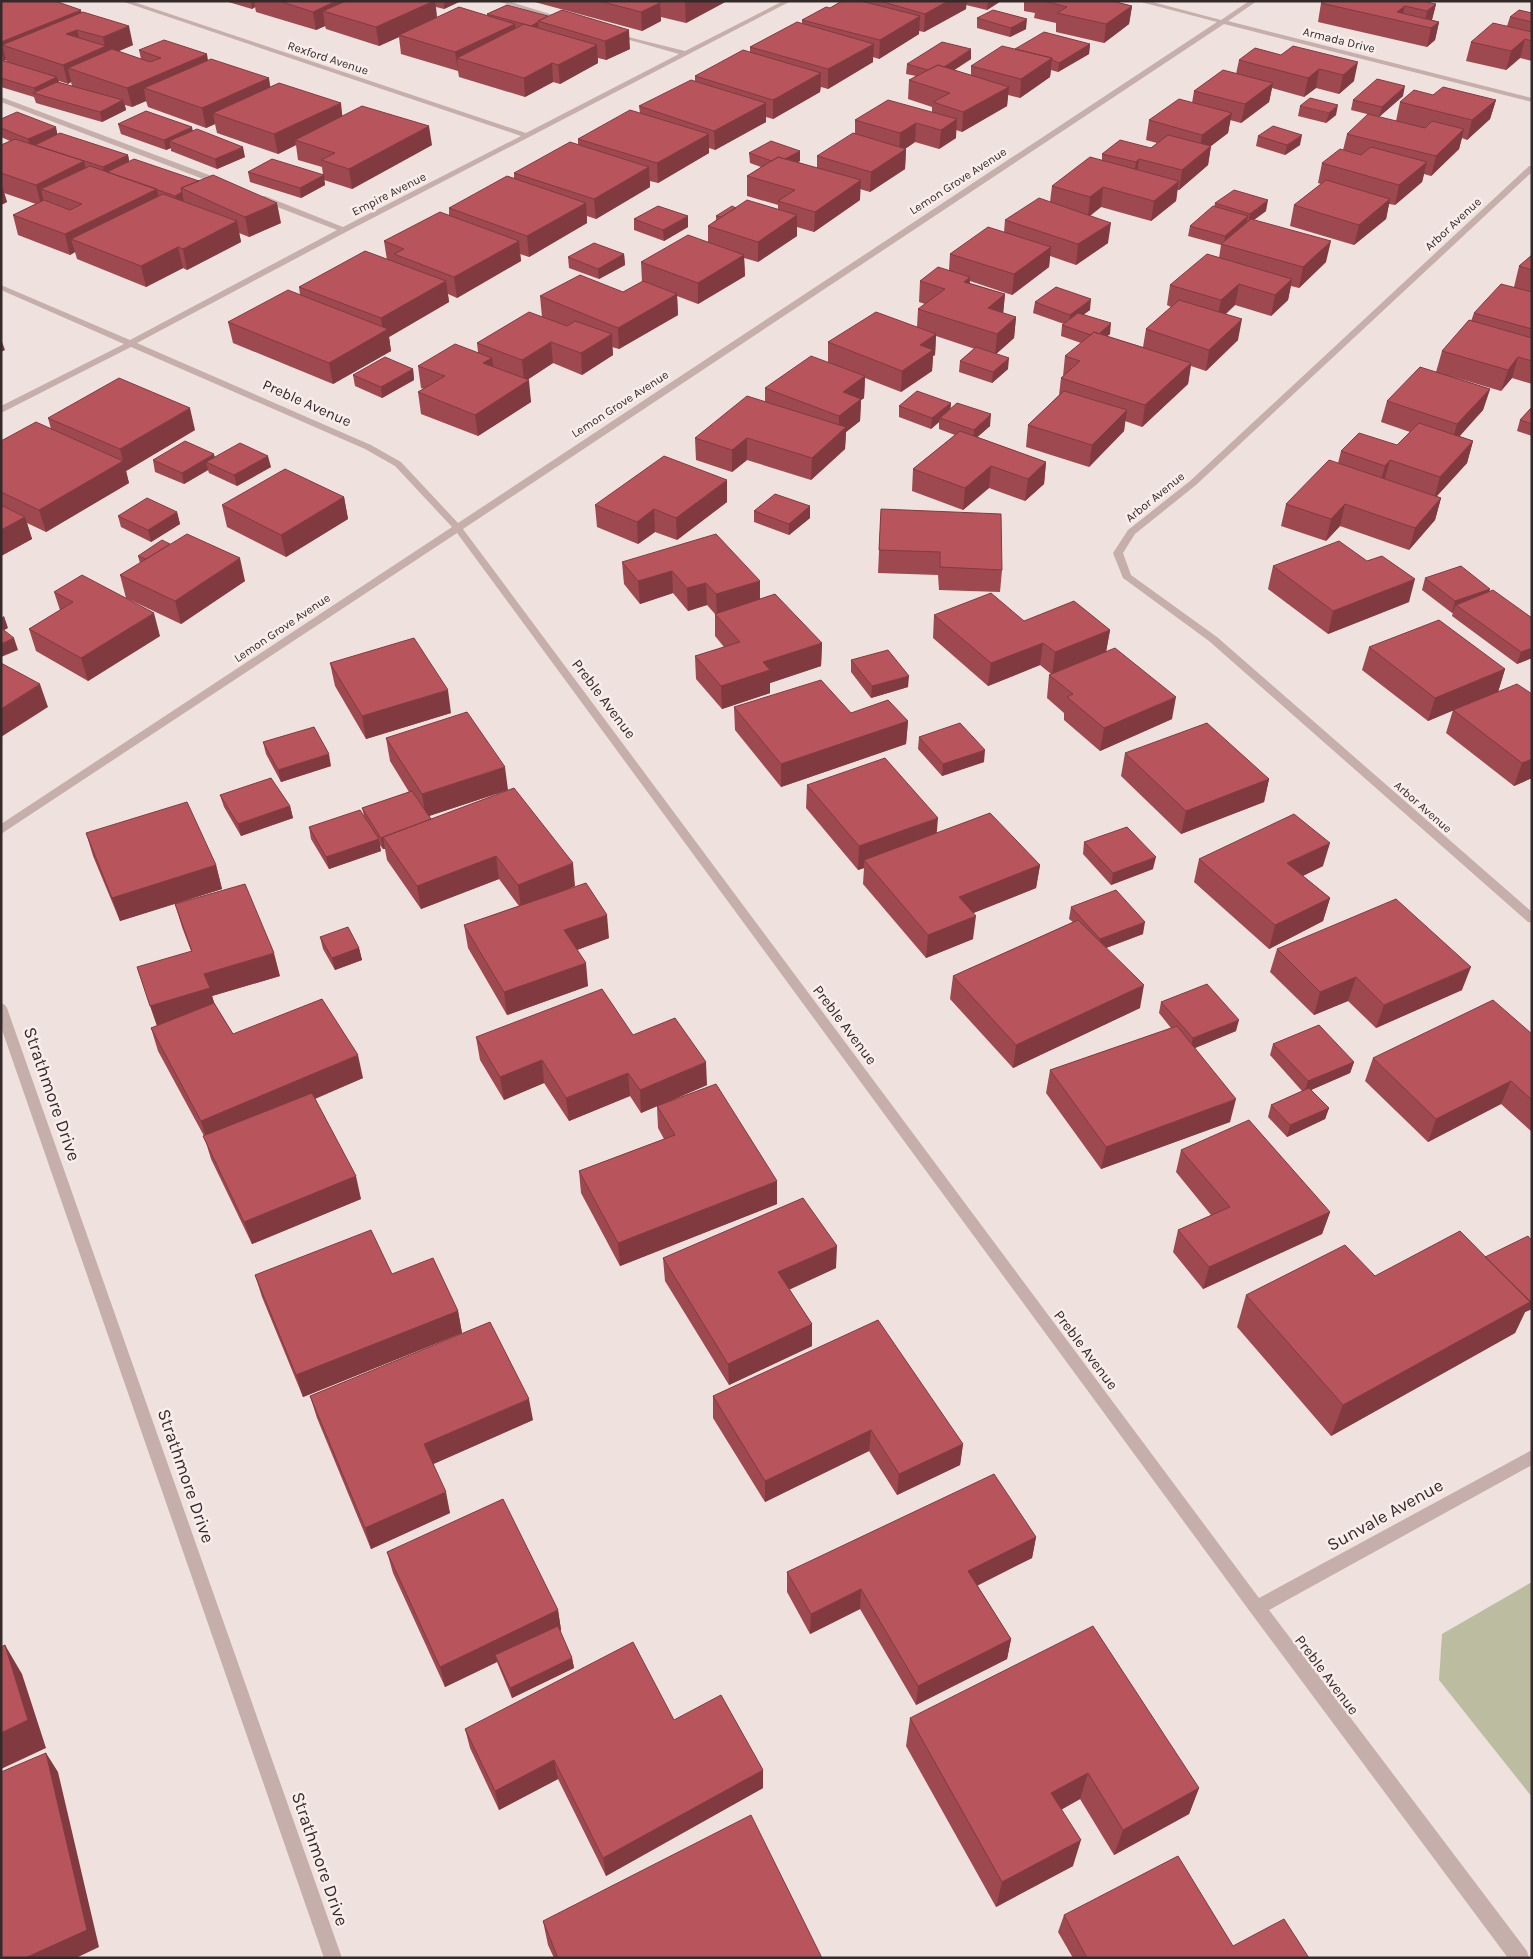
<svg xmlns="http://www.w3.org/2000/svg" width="1533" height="1959" font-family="Karla,sans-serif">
	<rect width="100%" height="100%" fill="#efe2de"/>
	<!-- green -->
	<path fill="#bcbda0" d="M1532 1582V1797L1439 1680 1442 1634Z"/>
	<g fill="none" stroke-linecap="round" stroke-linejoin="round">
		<!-- minor -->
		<path fill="#c6afab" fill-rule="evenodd" d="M121 1H131L526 133 679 54 612 35V33L685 51 783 1H791L346 232 137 343 371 445 401 462 458 523 1217 22 1137 1H1149L1221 20 1249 1H1257L1228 21 1532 98V102L1224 24 463 529 1259 1598 1532 1450V1465L1269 1610 1527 1951 1529 1958H1508L1251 1613 457 533 1 834V824L452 527 395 466 365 449 131 347 1 413V406L124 344 1 290V285L130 340 337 230 259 200V196H265L343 227 521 136Z
			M497 1H508L569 20 564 21Z
			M1 97 225 181 226 183 219 185 1 102Z
			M1529 166H1532V172L1196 485 1135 534 1123 553 1131 575 1217 637 1532 912V923L1528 922 1209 641 1123 578 1113 553 1128 530 1190 481Z
			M1 1003 5 1005 7 1008 342 1958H324L1 1027Z"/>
	</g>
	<!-- wall -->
	<path fill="#9e484f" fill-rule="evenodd" d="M1 1 81 13 133 45 118 51 141 59 139 50 208 61 270 87 342 116 432 145 352 189 324 180 325 185 301 198 250 182 248 172 323 175 322 167 298 160 296 145 278 154 217 133 215 124 206 128 148 107 146 101 132 107 125 105 126 110 102 122 36 103 34 97 1 87V60L7 62 6 60 4 61 1 60ZM59 81 68 84 71 82 72 86 59 82Z
		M225 1H461L444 9 436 7 437 18 487 16V14L507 5 630 49 606 60 598 58V63L560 84 553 82 525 97 459 77 458 71 401 54 399 37 379 46 326 29 325 26 316 30 256 12 255 7 252 9Z
		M531 1H727L686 23 661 17V21L642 31Z
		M842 1H1001L987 10 966 5V9L924 32 919 31V34L879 59 873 57V62L828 89 821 87 820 92 773 119 766 117V122L715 150 709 148V153L658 183 650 181V187L596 219 587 216V223L529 257 520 254 521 261 457 298 448 294 449 302 389 337 391 351 333 384 233 343 228 322 300 295 299 287 387 260 384 241 449 216V208L514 179V173L578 145V139L640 113 639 106 695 81V76L750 52V47L802 24V20L830 8Z
		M1024 1H1112L1132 6 1129 24 1104 43 1056 32V23L1034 18 1035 13 1024 11Z
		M1321 3 1436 4 1432 20 1439 22 1435 40 1427 47 1318 22Z
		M1532 13V61L1520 58 1506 70 1466 61 1471 42 1507 26 1510 17Z
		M977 18 1026 29 1010 37 977 28Z
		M1090 44 1089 54 1058 72 1051 70 1050 77 1020 98 1008 95 1007 106 962 132 956 130V138L939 149 915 142 905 149H906L905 169 870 192 860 189V200L814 232 797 227V236L758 262 744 258 745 276 698 304 677 296 678 315 619 349 612 347 613 355 582 375 553 363 527 380 531 402 478 436 421 414 418 392 424 389 421 388 418 366 478 352 477 343 542 317 540 296 623 292 642 282 641 262 708 242V226L716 220V216L736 208 778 210V205L747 196V176L761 167 750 163 749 153 800 151V161L798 162 817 168V156L855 134V120L932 112V107L908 99 909 80 916 76 906 74 907 64 971 59 954 70 971 75V66L1015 49Z
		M1293 46 1354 81 1339 94 1316 88 1304 97 1272 88 1269 102 1241 123 1230 120 1228 133 1211 146 1208 165 1179 190H1177L1176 201 1151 221 1101 207 1090 216 1108 243 1076 265 1050 256 1049 267 1012 295 970 281V283L1005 294 1003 313 1016 317 1014 338 996 354 1008 369 992 383 959 372 960 361 975 349 936 336 935 355 933 356 932 371 901 392 865 378 864 398 861 400 860 421 846 432 845 449 811 480 747 460 732 472 696 460 695 438 765 402V388L828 363V342L917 327 918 309 925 304 919 302 920 281 949 270 950 254 1004 232 1005 220 1050 202 1052 186 1102 160V154L1151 148 1157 143 1146 140 1149 120 1192 103 1194 91 1236 74 1239 60 1281 55Z
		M1433 95 1496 100 1490 119 1467 140 1462 138 1459 149 1431 176 1424 174 1422 182 1395 205 1389 204 1386 219 1354 245 1290 226 1294 205 1321 184 1318 183 1322 163 1343 150 1347 134 1396 121 1400 102Z
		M1403 96 1379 117 1351 110 1353 100Z
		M1300 106 1336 115 1326 123 1298 116Z
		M1 119 57 134 128 155 129 161 281 223 249 237 239 233 241 242 187 270 183 268 146 287 77 259 75 252 70 255 18 235 13 215 36 204 4 193 7 202 1 205V145L10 141 1 137Z
		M118 124 193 131 245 157 217 169 171 151V148L166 150 121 134Z
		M1258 136 1300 145 1285 155 1256 146Z
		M1215 203 1266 211 1254 220 1326 262 1299 288 1291 286 1288 300 1271 316 1235 305 1226 314 1238 340 1206 371 1191 366 1188 384 1142 427 1125 421 1124 431 1089 467 1026 447 1028 425 1059 395 1061 378 1063 376 1065 356 1081 343 1061 336 1062 325 1064 324 1033 313 1035 302 1090 310 1084 314 1110 334 1107 336 1143 347 1146 329 1171 307 1167 305 1170 285 1219 258 1221 245 1188 236 1190 226 1214 207Z
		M634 219 688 227 664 241 634 230Z
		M624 254 625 265 599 279 569 268 568 257Z
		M1532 255V384L1512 378 1501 391 1450 376 1490 389 1483 410 1459 436 1473 441 1467 463 1437 496 1441 498 1435 520 1409 550 1340 526 1326 541 1281 526 1286 504 1338 463 1341 451 1397 445 1410 432 1381 422 1387 401 1436 372 1442 351 1471 321 1474 313 1514 287 1519 266Z
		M413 369 414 380 382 398 355 386 353 375Z
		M951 403 950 409 990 426 977 437 1046 462 1044 484 1025 501 989 488 963 510 912 491 913 469 955 435 939 429V422L931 429 899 417V406Z
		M1532 407V436L1517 431 1520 420Z
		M48 418 195 430 126 471 129 483 46 532 27 523 32 539 1 556V441L51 429Z
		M215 457 271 467 237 486 209 473 208 470 184 484 155 472 153 460Z
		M344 497 348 519 286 557 227 527 222 505Z
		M727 502 677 540 655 532 638 544 597 527 595 505Z
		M810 506V518L789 535 754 522V511Z
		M881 509 1002 570 1000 592 939 590 938 575 878 573Z
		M177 512 180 524 151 542 121 527 118 516Z
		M138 556 245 581 181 624 126 598 120 575 140 563Z
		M1367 561 1409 602 1328 634 1268 589 1273 566Z
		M622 562 760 581V599L822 643 821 666 770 683V693L722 709 696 679 695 656 724 647 715 636V614L707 605 688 611 673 593 640 604 624 584Z
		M1425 578 1490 589 1489 591 1532 618V658L1517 664 1452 616 1453 612 1452 613 1422 590Z
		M54 592 160 636 88 681 36 651 29 629 60 610Z
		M934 615 1024 621 1110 630 1106 652 1172 719 1100 751 1064 720V713L1047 698 1049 675 1051 674 1040 665 988 686 933 638Z
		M1369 647 1505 669 1498 692 1532 778 1514 786 1446 733 1453 710 1428 721 1362 670Z
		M851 660 908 687 871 698 851 672Z
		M330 663 451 713 366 739 335 686Z
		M734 707 851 713 908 721 906 744 781 787 735 730Z
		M919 737 984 762 942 776 918 749Z
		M386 738 508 790 429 816 431 819 575 886 564 891 609 938 577 950 588 986 507 1015 468 948 464 925 519 906 499 879 421 909 387 860 385 849H383L379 844 381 851 329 869 311 839 309 827 364 816 362 808 409 792 390 761Z
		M263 742 331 766 281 782 266 754Z
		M1125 753 1269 779 1264 802 1181 834 1121 776Z
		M807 785 937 833 1040 865 1036 888 973 913V939L926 958 863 884 864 868 858 870 806 808Z
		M220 795 290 806 293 818 241 836 224 807Z
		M86 833 216 865 222 889 120 921 93 856Z
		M1084 842 1153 869 1111 885 1083 854Z
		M1199 859 1323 866 1303 876 1330 898 1323 921 1269 949 1194 882Z
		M175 904 280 976 212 996 214 1003 233 1034 363 1078 315 1099 361 1199 252 1244 211 1159 204 1136 158 1051 151 1028 157 1026 191 951 182 927Z
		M1071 907 1143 934 1106 948 1140 1008 1013 1068 950 999 953 976 1073 922 1069 919Z
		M320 937 359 948 362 960 335 970 323 949Z
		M1277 949 1462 990 1376 1028 1348 1001 1314 1015 1270 972Z
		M1161 1002 1236 1031 1195 1048 1230 1122 1101 1169 1046 1093 1050 1070 1171 1028 1159 1013Z
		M1532 1034V1132L1501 1104 1428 1142 1365 1081 1373 1058Z
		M633 1035 707 1085 673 1100 777 1204 620 1266 581 1193 579 1171 664 1139 658 1128 657 1106 641 1113 630 1096 569 1121 544 1083 504 1100 480 1060 476 1037Z
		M1273 1044 1354 1062 1350 1073 1311 1090 1329 1108 1325 1119 1287 1137 1268 1117 1271 1105 1302 1091 1270 1055Z
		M1181 1150 1330 1212 1322 1234 1203 1289 1173 1252 1178 1230 1211 1215 1176 1172Z
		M1532 1241V1309L1525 1312 1515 1333 1331 1436 1237 1327 1246 1295 1375 1276 1485 1257Z
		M663 1258 836 1268 789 1289 812 1324V1346L729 1385 665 1281Z
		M392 1274 458 1311 462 1333 303 1397 262 1297 255 1275Z
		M310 1396 533 1420 433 1464 450 1513 371 1549 317 1418Z
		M713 1396 963 1444 960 1465 897 1495 869 1451 765 1502 713 1418Z
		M1036 1537 1032 1558 977 1585 1011 1639 1007 1659 916 1705 860 1609 810 1634 787 1592V1572Z
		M387 1552 558 1610 561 1630 560 1631 572 1658 574 1668 512 1698 497 1662 445 1687 393 1573Z
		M910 1718 1199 1788 1189 1814 1114 1855 1080 1799 1062 1809 1073 1866 996 1907 906 1746Z
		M674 1720 763 1788 606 1876 558 1779 499 1810 470 1748 465 1729Z
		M1064 1915 1233 1946 1309 1958H1073L1058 1932Z
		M543 1921 822 1958H554L548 1945Z"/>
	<!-- shaded-wall -->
	<path fill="#813b40" d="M251 1H254L255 7 252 9Z
		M336 1H380L323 11 325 26 316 30 313 12Z
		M435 1 437 19 399 35V37L379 46 376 27Z
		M444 1H461L444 9Z
		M685 1H727L686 23Z
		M948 1H967L966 9 924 32 925 14Z
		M988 1H1001L987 10Z
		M660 3 661 21 642 31 641 12Z
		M1436 4 1431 23 1424 27 1427 11Z
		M1132 6 1129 24 1104 43 1106 24Z
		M1405 6 1401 21 1397 12Z
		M81 10 85 28 77 30 82 48 2 45 6 60 4 61 1 50V42Z
		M920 16 919 34 879 59 880 40Z
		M1027 19 1026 29 1010 37 1011 28Z
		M538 22 539 32 531 26Z
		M1439 22 1435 40 1427 47 1431 28Z
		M515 24 517 42 457 58 458 71 455 52Z
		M129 26 133 45 108 56 68 68 71 82 68 84 63 65 105 47 103 37Z
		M629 30 630 49 606 60 605 41Z
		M1525 39 1520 58 1506 70 1511 51Z
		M874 44 873 62 828 89V69Z
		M1090 44 1089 54 1058 72 1059 63Z
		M597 45 598 63 560 84 558 65Z
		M971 49V59L936 82 937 72Z
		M207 54 210 73 144 88 146 101 132 107 127 88Z
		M1052 58 1050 77 1020 98 1021 79Z
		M1358 62 1354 81 1339 94 1343 75Z
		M552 63 553 82 525 97 524 78Z
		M1319 69 1316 88 1304 97 1308 78Z
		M821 73 820 92 773 119V100Z
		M57 77 60 87 36 94 34 88Z
		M269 78 272 98 213 113 215 124 206 128 202 108Z
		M1273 83 1269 102 1241 123 1245 104Z
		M1405 86 1403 96 1379 117 1382 107Z
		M1009 87 1007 106 962 132 963 112Z
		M123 100 126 110 102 122 100 112Z
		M1496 100 1490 119 1467 140 1472 120Z
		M341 103 343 122 295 140 296 145 278 154 274 134Z
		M766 103V122L715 150 714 131Z
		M1338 105 1336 115 1326 123 1329 113Z
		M1232 113 1228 133 1199 155 1202 135Z
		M957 119 956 138 939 149 941 130Z
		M916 123 915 142 899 153 900 133Z
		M429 126 432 145 352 189 349 169Z
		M56 127 58 137 31 149 28 139Z
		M192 127 194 137 169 141 171 148 166 150 164 140Z
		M1464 129 1459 149 1431 176 1436 156Z
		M709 134V153L658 183 657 163Z
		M1302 135 1300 145 1285 155 1287 145Z
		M1211 146 1208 165 1179 190 1182 170Z
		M243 147 245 157 217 169 215 159Z
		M906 149 905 169 870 192 871 172Z
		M800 151V161L778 173V163Z
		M128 155 130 166 105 178 103 167Z
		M1139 159 1136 179 1133 182 1136 162Z
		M84 161 89 181 41 189 44 203 41 205 36 185Z
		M1427 162 1422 182 1395 205 1399 185Z
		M649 167 650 187 596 219 594 199Z
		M324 175 325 185 301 198 300 188Z
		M861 180 860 200 814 232 815 212Z
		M1179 181 1176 201 1151 221 1154 201Z
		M1 182 7 202 1 205Z
		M1103 187 1101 207 1088 217 1090 197Z
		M157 189 161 209 71 239 75 252 70 255 65 234Z
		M182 192 184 203 177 206 175 196Z
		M1390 199 1386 219 1354 245 1359 225Z
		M1268 200 1266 211 1248 224 1250 214Z
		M277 203 281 223 249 237 245 217Z
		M586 203 587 223 529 257 527 236Z
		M797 215V236L758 262V242Z
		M688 216V227L664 241 663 230Z
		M1248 216 1246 226 1224 244 1225 236Z
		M237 221 241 242 187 270 183 249Z
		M1111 223 1108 243 1076 265 1078 244Z
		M519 241 521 261 457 298 454 277Z
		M1331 241 1326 262 1299 288 1303 267Z
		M178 247 183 268 146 287 141 266Z
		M1051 247 1049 267 1012 295 1014 274Z
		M624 254 625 265 599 279 598 269Z
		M744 255 745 276 698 304V283Z
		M970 277 968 298 964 282Z
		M1292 279 1288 300 1271 316 1275 295Z
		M446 281 449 302 389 337 391 351 333 384 329 363 383 332 381 318Z
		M1239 284 1235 305 1217 321 1221 300Z
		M677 294 678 315 619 349 618 328Z
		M1005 294 1003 315 988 308Z
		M1091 299 1090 310 1069 325 1070 315Z
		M1016 317 1014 338 995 355 997 334Z
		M1242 319 1238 340 1206 371 1209 350Z
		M1111 323 1110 334 1094 347 1095 336Z
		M612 334 613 355 582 375 581 353Z
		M936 334 935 355 933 356 932 371 901 392 902 371 920 345Z
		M1 339 5 350 1 352Z
		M551 342 553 363 524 382 522 360Z
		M1518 357 1512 378 1501 391 1508 370Z
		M492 358 495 379 483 363Z
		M1009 358 1008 369 992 383 993 372Z
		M1191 363 1188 384 1142 427 1145 405Z
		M413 369 414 380 382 398 381 387Z
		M865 376 864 398 861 400 860 421 846 432 845 449 811 480 812 458 839 434V416L843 392Z
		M529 380 531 402 478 436 475 415Z
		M1490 389 1483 410 1451 446 1457 424Z
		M951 403 950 414 940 418 939 422 931 429 932 418Z
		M190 408 195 430 126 471 129 483 46 532 39 510 123 461 120 449Z
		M1127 410 1124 431 1089 467 1092 445Z
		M991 414 990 426 973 441 974 430Z
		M747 438V460L732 472V450Z
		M1473 441 1467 463 1434 499 1440 477Z
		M214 454 217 465 206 462 208 470 184 484 182 473Z
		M268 456 271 467 237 486 234 475Z
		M1390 460 1384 482 1379 488 1385 466Z
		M1046 462 1044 484 1025 501 1028 479Z
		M991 466 989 488 963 510 965 488Z
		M727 480V502L677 540 676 518Z
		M344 497 348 519 286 557 281 535Z
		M1441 498 1435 520 1409 550 1415 528Z
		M1345 504 1340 526 1326 541 1331 519Z
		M810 506V518L789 535V524Z
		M654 509 655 532 638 544 637 522Z
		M177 512 180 524 151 542 148 530Z
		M25 517 32 539 1 556V530Z
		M240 558 245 581 181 624 175 601Z
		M672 571 673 593 640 604 638 581Z
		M1415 579 1409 602 1328 634 1333 611Z
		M760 581V604L717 617 716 594Z
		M706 583 707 605 688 611 687 588Z
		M1490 589 1487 600 1456 605 1453 612 1452 613 1455 601Z
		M154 613 160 636 88 681 81 658Z
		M4 616 8 628 1 632V618Z
		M1110 630 1106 652 1052 675 1055 652Z
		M14 638 18 650 1 657V644Z
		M822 643 821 666 770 683V693L722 709 721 686 763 662Z
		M1043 643 1040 665 988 686 991 663Z
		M1532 648V658L1517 664 1521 652Z
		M1505 669 1498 692 1428 721 1435 698Z
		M909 676 908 687 871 698 872 686Z
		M40 684 48 707 1 737V709Z
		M448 690 451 713 366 739 362 716Z
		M1176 697 1172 719 1100 751 1104 728Z
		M908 721 906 744 781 787V764Z
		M985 750 984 762 942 776 943 764Z
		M329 754 331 766 281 782 278 770Z
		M1532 759V778L1514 786 1522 763Z
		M505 767 508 790 426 817 422 794Z
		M1269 779 1264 802 1181 834 1186 811Z
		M290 806 293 818 241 836 238 824Z
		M938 818 936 841 864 860V868L858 870 859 846Z
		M383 837 385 849H383L381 838Z
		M379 839 381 851 329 869 326 857Z
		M1330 843 1323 866 1281 886 1287 863Z
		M496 856 499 879 421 909 417 886Z
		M1156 857 1153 869 1111 885 1113 873Z
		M573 863 575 886 521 908 518 885Z
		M216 865 222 889 120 921 112 898Z
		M1040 865 1036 888 956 920 959 897Z
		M1330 898 1323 921 1269 949 1275 925Z
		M607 915 609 938 566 954 564 930Z
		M976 916 973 939 926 958 928 935Z
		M1145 922 1143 934 1098 951 1100 939Z
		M359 948 362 960 335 970 332 958Z
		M274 953 280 976 212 996 217 1011 158 1029 150 1006 204 974Z
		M586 963 588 986 507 1015 504 992Z
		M1471 967 1462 990 1376 1028 1384 1005Z
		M1356 977 1348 1001 1314 1015 1320 992Z
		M1144 985 1140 1008 1013 1068 1016 1045Z
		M1239 1020 1236 1031 1190 1050 1193 1038Z
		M358 1055 363 1078 208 1144 201 1121Z
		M542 1060 544 1083 504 1100 500 1077Z
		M706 1062 707 1085 641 1113 640 1090Z
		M1354 1062 1350 1073 1304 1093 1308 1081Z
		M628 1073 630 1096 569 1121 566 1098Z
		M1511 1081 1501 1104 1428 1142 1436 1119Z
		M1236 1099 1230 1122 1101 1169 1106 1147Z
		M1329 1108 1325 1119 1287 1137 1290 1125Z
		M356 1176 361 1199 252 1244 244 1222Z
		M777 1181V1204L620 1266 618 1243Z
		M1330 1212 1322 1234 1203 1289 1209 1267Z
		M837 1246 836 1268 778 1295V1272Z
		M1532 1300V1309L1525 1312 1515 1333 1331 1436 1343 1405Z
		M458 1311 462 1333 303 1397 296 1375Z
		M812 1324V1346L729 1385 728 1364Z
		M529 1399 533 1420 429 1466 424 1444Z
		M871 1430 869 1451 765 1502V1481Z
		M963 1444 960 1465 897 1495 899 1474Z
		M446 1492 450 1513 371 1549 365 1528Z
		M1036 1537 1032 1558 965 1592 968 1571Z
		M861 1589 860 1609 810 1634 811 1614Z
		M558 1610 561 1630 498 1661 495 1655 497 1662 445 1687 440 1667Z
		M1011 1639 1007 1659 916 1705 918 1686Z
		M5 1645 22 1674 46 1748 1 1769V1733Z
		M572 1658 574 1668 512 1698 510 1688Z
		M46 1753 58 1772 99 1947 76 1958H25Z
		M554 1760 558 1779 499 1810 495 1791Z
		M763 1770V1788L606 1876 603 1858Z
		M1088 1773 1080 1799 1045 1819 1051 1793Z
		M1199 1788 1189 1814 1114 1855 1123 1830Z
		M1081 1840 1073 1866 996 1907 1002 1882Z"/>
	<!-- building -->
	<path fill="#b8545c" stroke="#813b40" d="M1 1H55L81 10 1 42Z
		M279 1H336L313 12Z
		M346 1H434L376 27 323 11Z
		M599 1H655L660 3 641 12Z
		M842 1H861L920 16 880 40 802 20 826 7 830 8Z
		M880 1H948L925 14Z
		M1044 1H1112L1132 6 1106 24 1057 13 1067 7Z
		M1324 1H1422L1436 4 1427 11 1405 6 1397 12 1439 22 1431 28 1321 3Z
		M507 5 548 16 538 21V22L531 26 487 14Z
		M459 7 515 24 455 52 399 35Z
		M562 10 629 30 605 41 538 21Z
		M993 10 1027 19 1011 28 977 18Z
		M1519 10 1532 13V22L1510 17Z
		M83 12 129 26 103 37 77 30 66 34 106 46 63 65 2 45Z
		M797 22 874 44 828 69 750 47Z
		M1493 23 1532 32V41L1525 39 1511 51 1471 42Z
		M524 24 597 45 558 65 552 63 524 78 457 58Z
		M1044 32 1090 44 1059 63 1052 60V58L1015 49Z
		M164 40 207 54 127 88 68 68 112 49 150 62 161 58 139 50Z
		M942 42 971 49 944 67 938 65 928 70 907 64Z
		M1002 46 1052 58 1021 79 971 66Z
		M1293 46 1358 62 1343 75 1319 69 1308 78 1239 60 1255 48 1281 55Z
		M743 50 821 73 773 100 695 76Z
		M211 59 269 78 202 108 144 88Z
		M1 60 57 77 34 88 1 78Z
		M938 65 1009 87 963 112 933 102 950 93 909 80Z
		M1223 70 1273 83 1245 104 1194 91Z
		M1377 79 1405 86 1382 107 1353 100Z
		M691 80 766 103 714 131 639 106Z
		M57 82 123 100 100 112 33 93Z
		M279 83 341 103 274 134 213 113Z
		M1443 87 1496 100 1472 120 1400 102 1414 90 1433 95Z
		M1310 98 1338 105 1329 113 1300 106Z
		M1179 99 1232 113 1202 135 1149 120Z
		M888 100 957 119 941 130 916 123 900 133 855 120Z
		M362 106 429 126 349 169 321 160 335 153 295 140Z
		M630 110 709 134 657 163 578 139Z
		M146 111 192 127 164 140 118 124Z
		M17 112 56 127 28 139 1 128V119Z
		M1368 114 1425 128 1432 121 1464 129 1436 156 1347 134Z
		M1273 126 1302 135 1287 145 1258 136Z
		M197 129 243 147 215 159 169 141Z
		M60 133 128 155 103 167 35 145Z
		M853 133 906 149 871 172 817 156Z
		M1168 135 1211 146 1182 170 1139 159 1136 162 1102 154 1120 140 1151 148Z
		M15 139 84 161 36 185 1 173V145Z
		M771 141 800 151 785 159 778 157 772 161 749 153Z
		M570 142 649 167 594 199 514 173Z
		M1371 147 1427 162 1399 185 1322 163 1340 149 1361 155Z
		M778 157 861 180 815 212 778 201 795 190 747 176Z
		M1090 157 1179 181 1154 201 1103 187 1090 197 1052 186Z
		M134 159 199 181 181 188 182 192 175 196 107 172Z
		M272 159 324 175 300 188 248 172Z
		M90 166 157 189 65 234 13 215 44 200 70 210 82 204 41 189Z
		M213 175 277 203 245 217 181 188Z
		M507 176 586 203 527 236 449 208Z
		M1326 180 1390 199 1359 225 1294 205Z
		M1234 190 1268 200 1250 214 1215 203Z
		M163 194 237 221 183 249 178 247 141 266 71 239Z
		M1039 198 1111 223 1078 244 1005 220Z
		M747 200 797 215 758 242 708 226Z
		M658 206 688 216 663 230 634 219Z
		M732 206 736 208 721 217 716 216Z
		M1213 206 1248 216 1225 236 1190 226Z
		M440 212 519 241 454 277 394 254 404 249 384 241Z
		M1251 219 1331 241 1303 267 1221 244Z
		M988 227 1051 247 1014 274 950 254Z
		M688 235 744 255 698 283 641 262Z
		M594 243 624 254 598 269 568 257Z
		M365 251 446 281 381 318 299 287Z
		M1207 254 1292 279 1275 295 1239 284 1221 300 1170 285Z
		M1532 255V270L1519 266Z
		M938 267 970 277 964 282 1005 294 988 308 1016 317 997 334 918 309 945 289 920 281Z
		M580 275 623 292 643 281 677 294 618 328 540 296Z
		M1501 284 1532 292V329L1474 313Z
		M1056 287 1091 299 1070 315 1035 302Z
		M288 290 388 329 329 363 228 322Z
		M1179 300 1242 319 1209 350 1146 329Z
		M529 312 567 326 575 321 612 334 581 353 551 342 522 360 477 343Z
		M876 312 936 334 920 345 933 350 902 371 828 342Z
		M1078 313 1111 323 1099 334 1094 332 1091 335 1062 325Z
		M1469 320 1532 338V361L1518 357 1508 370 1442 351Z
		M1094 332 1191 363 1145 405 1061 378 1080 361 1065 356Z
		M455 344 492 358 483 363 529 380 475 415 418 392 445 376 418 366Z
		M976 347 1009 358 993 372 960 361Z
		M811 356 865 376 843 392 861 399 839 416 765 388Z
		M385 357 413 369 381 387 353 375Z
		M1420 367 1490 389 1457 424 1387 401Z
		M119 378 190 408 120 449 48 418Z
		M917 391 951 403 932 418 899 406Z
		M1064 391 1127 410 1092 445 1028 425Z
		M747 396 846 427 812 458 747 438 732 450 695 438Z
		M957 403 991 414 974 430 940 418Z
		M1532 407V424L1520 420Z
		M36 422 123 461 39 510 1 492V441Z
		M1419 423 1473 441 1440 477 1390 460 1385 466 1341 451 1359 433 1397 445Z
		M960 431 1046 462 1028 479 991 466 965 488 913 469Z
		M185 441 214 454 182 473 153 460Z
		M240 443 268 456 234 475 206 462Z
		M664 456 727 480 676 518 654 509 637 522 595 505Z
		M1329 460 1441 498 1415 528 1345 504 1331 519 1286 504Z
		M285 469 344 497 281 535 222 505Z
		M775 494 810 506 789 524 754 511Z
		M147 498 177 512 148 530 118 516Z
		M1 505 25 517 1 530Z
		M881 509 1001 514 1002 570 940 567V552L879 550Z
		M187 534 240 558 175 601 120 575Z
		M716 534 760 581 716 594 706 583 687 588 672 571 638 581 622 562Z
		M162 540 170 544 146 559 138 556Z
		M1339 541 1367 561 1382 556 1415 579 1333 611 1273 566Z
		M1461 566 1490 589 1455 601 1425 578Z
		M82 575 154 613 81 658 29 629 73 602 54 592Z
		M1493 590 1532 618V648L1521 652 1456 605Z
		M991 593 1024 621 1074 601 1110 630 1055 652 1043 643 991 663 934 615Z
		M775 594 822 643 763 662 770 670 721 686 695 656 740 642 715 614Z
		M1439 620 1505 669 1435 698 1369 647Z
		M1 628 14 638 1 644Z
		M414 638 448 690 362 716 330 663Z
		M1115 648 1176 697 1104 728 1067 697 1073 694 1049 675Z
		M888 650 909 676 872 686 851 660Z
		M1 663 40 684 1 709Z
		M821 680 851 713 888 700 908 721 781 764 734 707Z
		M1517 684 1532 694V759L1522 763 1453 710Z
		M467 712 505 767 422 794 386 738Z
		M960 723 985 750 943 764 919 737Z
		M1207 723 1269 779 1186 811 1125 753Z
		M314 727 329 754 278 770 263 742Z
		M885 758 938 818 859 846 807 785Z
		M271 778 290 806 238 824 220 795Z
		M514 788 573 863 518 885 496 856 417 886 383 837Z
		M412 791 431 819 381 838 362 808Z
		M187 802 216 865 112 898 86 833Z
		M360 810 379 839 326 857 309 827Z
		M990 813 1040 865 959 897 976 916 928 935 864 860Z
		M1294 814 1330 843 1287 863 1330 898 1275 925 1199 859Z
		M1127 827 1156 857 1113 873 1084 842Z
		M586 883 607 915 564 930 586 963 504 992 464 925Z
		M245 884 274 953 204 974 210 988 150 1006 137 967 192 951 175 904Z
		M1116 890 1145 922 1100 939 1071 907Z
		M1396 899 1471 967 1384 1005 1356 977 1320 992 1277 949Z
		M1078 920 1144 985 1016 1045 953 976Z
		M348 927 359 948 332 958 320 937Z
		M1207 984 1239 1020 1193 1038 1161 1002Z
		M602 989 633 1035 675 1018 706 1062 640 1090 628 1073 566 1098 542 1060 500 1077 476 1037Z
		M322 999 358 1055 201 1121 151 1028 214 1003 233 1034Z
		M1493 1000 1532 1034V1100L1511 1081 1436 1119 1373 1058Z
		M1319 1025 1354 1062 1308 1081 1273 1044Z
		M1177 1026 1236 1099 1106 1147 1050 1070Z
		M716 1084 777 1181 618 1243 579 1171 675 1135 657 1106Z
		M1309 1088 1329 1108 1290 1125 1271 1105Z
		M312 1093 356 1176 244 1222 203 1136Z
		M1249 1120 1330 1212 1209 1267 1178 1230 1230 1207 1181 1150Z
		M803 1198 837 1246 778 1272 812 1324 728 1364 663 1258Z
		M371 1230 392 1274 433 1258 458 1311 296 1375 255 1275Z
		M1460 1231 1530 1302 1343 1405 1246 1295 1345 1245 1375 1276Z
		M1528 1236 1532 1241V1300L1530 1301 1485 1257Z
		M878 1320 963 1444 899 1474 871 1430 765 1481 713 1396Z
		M490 1322 529 1399 424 1444 446 1492 365 1528 310 1396Z
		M994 1474 1036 1537 968 1571 1011 1639 918 1686 861 1589 811 1614 787 1572Z
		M503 1499 558 1610 440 1667 387 1552Z
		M558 1626 572 1658 510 1688 495 1655Z
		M1093 1626 1199 1788 1123 1830 1088 1773 1051 1793 1081 1840 1002 1882 910 1718Z
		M633 1642 674 1720 721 1695 763 1770 603 1858 554 1760 495 1791 465 1729Z
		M5 1645 28 1720 1 1733V1647Z
		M46 1753 87 1930 25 1958H1V1772Z
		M751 1815 822 1958H558L543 1921Z
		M1178 1856 1233 1946 1284 1919 1309 1958H1087L1064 1915Z"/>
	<g text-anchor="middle" stroke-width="5" stroke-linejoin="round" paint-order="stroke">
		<!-- far-street labels -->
		<g font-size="12" fill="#352a2a" stroke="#f8edea">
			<text transform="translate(1339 40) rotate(14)" y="4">Armada Drive</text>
			<text transform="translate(328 58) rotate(18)" y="4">Rexford Avenue</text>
			<text transform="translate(958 181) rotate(-33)" y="4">Lemon Grove Avenue</text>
			<text transform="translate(389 194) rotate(-27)" y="4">Empire Avenue</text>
			<text transform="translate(1453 224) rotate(-43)" y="4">Arbor Avenue</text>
			<text transform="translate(620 404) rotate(-33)" y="4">Lemon Grove Avenue</text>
			<text transform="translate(1155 497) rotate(-39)" y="4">Arbor Avenue</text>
			<text transform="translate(282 628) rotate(-34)" y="4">Lemon Grove Avenue</text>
			<text transform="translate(1423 807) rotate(41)" y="4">Arbor Avenue</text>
		</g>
		<!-- street labels -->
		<g font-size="15" fill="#352a2a" stroke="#f8edea">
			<text transform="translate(307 403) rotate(24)" y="5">Preble Avenue</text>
			<text transform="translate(604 699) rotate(53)" y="5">Preble Avenue</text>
			<text transform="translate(845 1025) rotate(53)" y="5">Preble Avenue</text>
			<text transform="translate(1086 1350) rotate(53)" y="5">Preble Avenue</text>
			<text transform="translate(1327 1675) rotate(53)" y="5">Preble Avenue</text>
		</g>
		<!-- near-street labels -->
		<g font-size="18" fill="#352a2a" stroke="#f8edea">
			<text transform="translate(52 1094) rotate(71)" y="6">Strathmore Drive</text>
			<text transform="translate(186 1476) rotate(71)" y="6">Strathmore Drive</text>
			<text transform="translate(1385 1515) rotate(-29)" y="6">Sunvale Avenue</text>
			<text transform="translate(320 1859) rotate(71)" y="6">Strathmore Drive</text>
		</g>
	</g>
	<!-- border -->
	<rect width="1533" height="1959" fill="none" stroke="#352a2a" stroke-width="5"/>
</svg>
